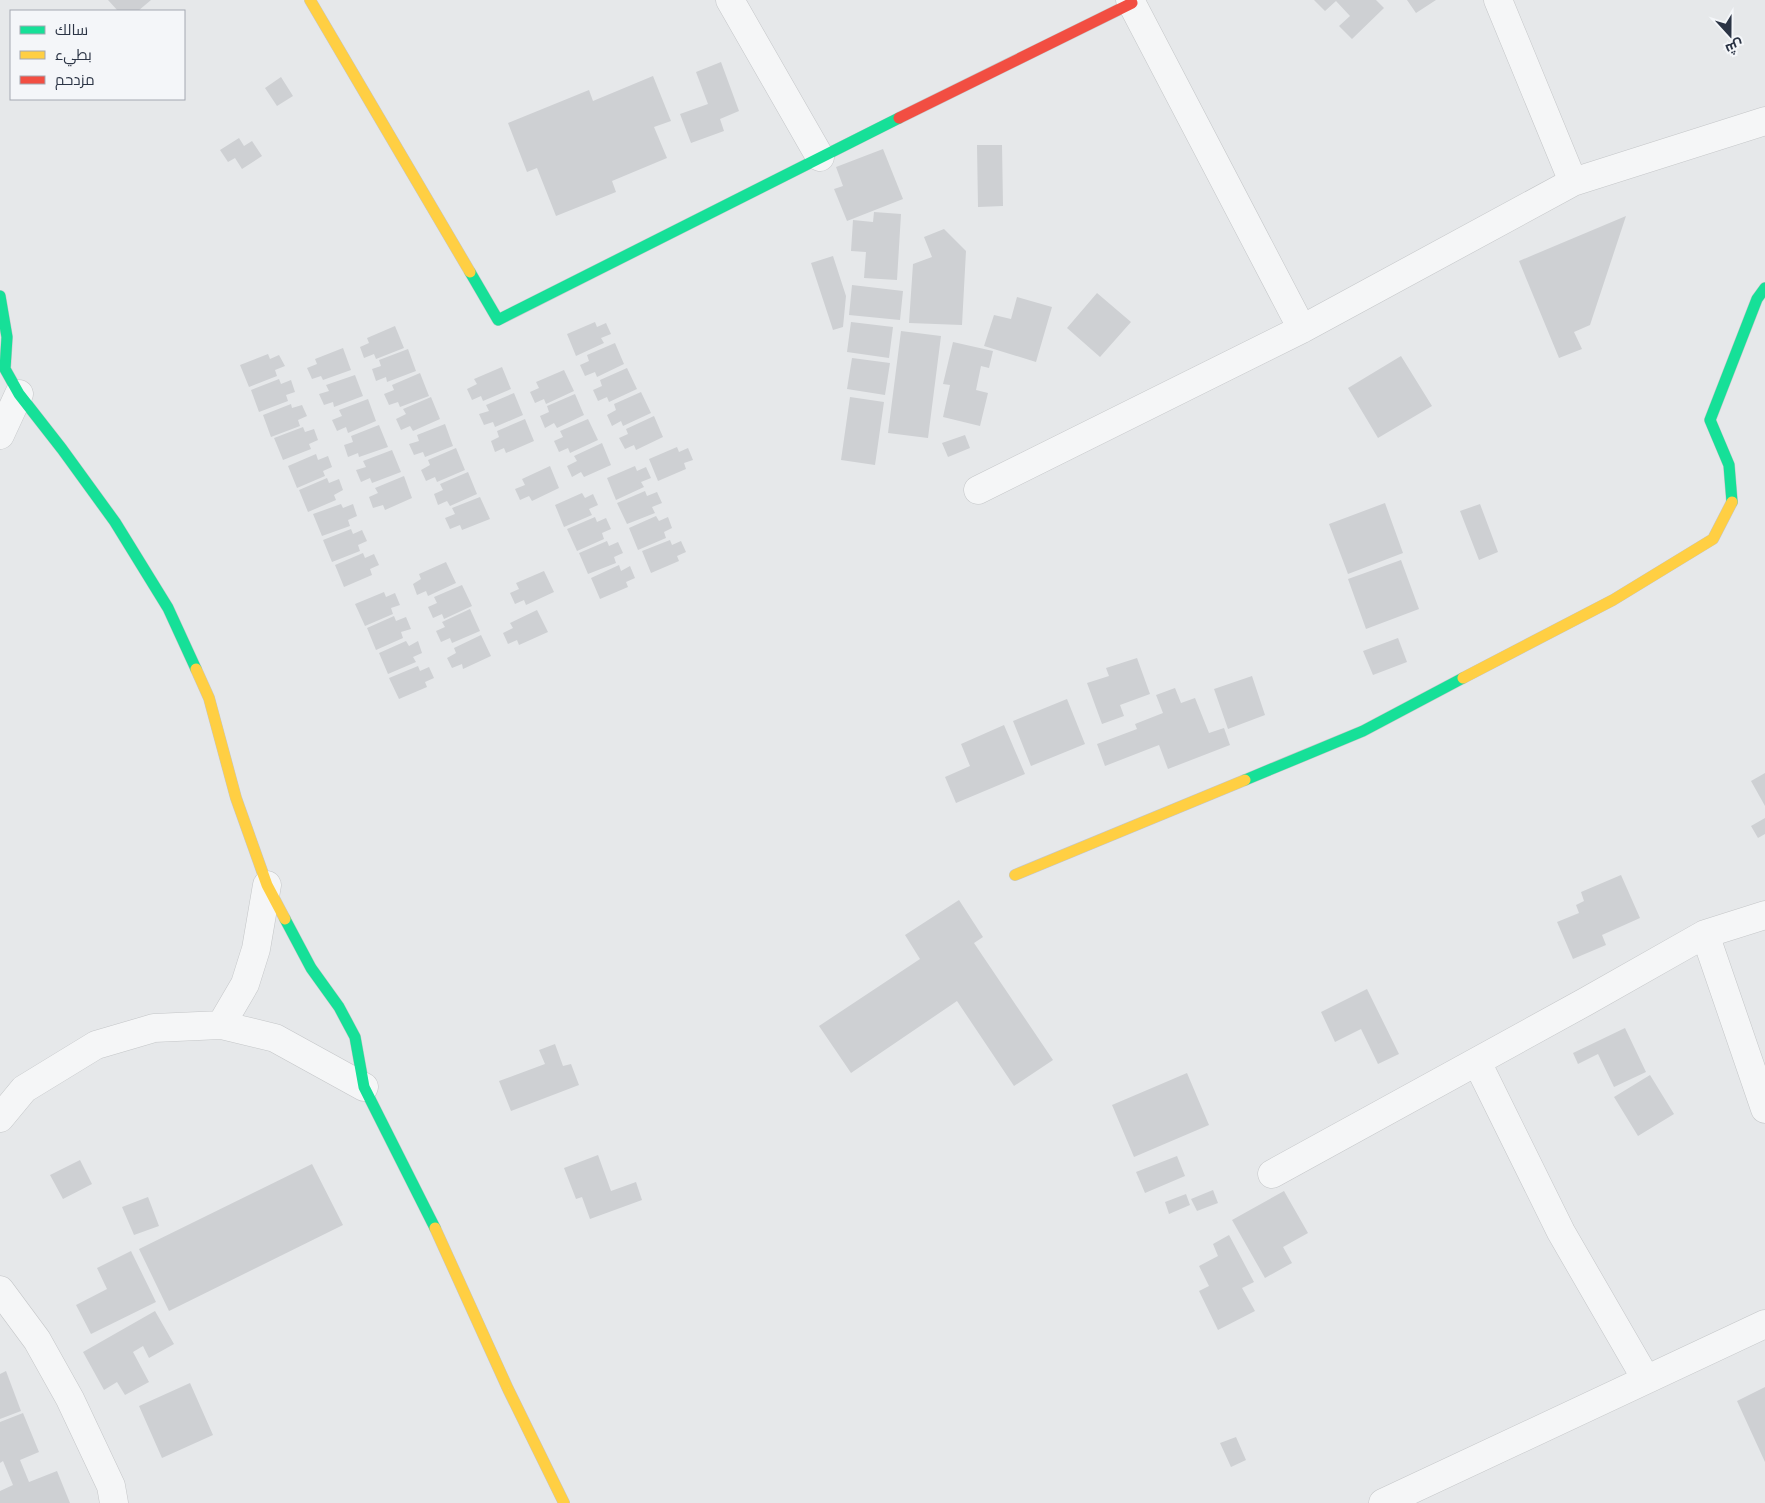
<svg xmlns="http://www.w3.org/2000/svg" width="1765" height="1503" font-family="Commissioner,Cairo,sans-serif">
	<rect width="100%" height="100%" fill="#e6e8ea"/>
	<!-- building -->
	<path fill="#ced0d3" d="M108 0H151L138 11H118Z
		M1314 0H1376L1384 8 1352 39 1339 26 1350 16 1336 1 1325 11Z
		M1407 0H1436L1416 13Z
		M721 62 739 111 720 119 724 131 691 143 680 114 708 104 696 72Z
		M653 76 671 121 654 127 667 158 612 181 616 192 556 216 537 168 527 172 508 123 589 90 593 101Z
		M281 77 293 96 277 106 265 88Z
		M239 138 244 146 252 141 262 156 242 169 235 158 228 162 220 150Z
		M977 145H1002L1003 206 978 207Z
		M883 149 903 199 847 221 834 189 843 186 836 167Z
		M874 212 901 214 897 280 864 278 866 252 851 251 853 220 873 222Z
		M1626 216 1590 325 1574 332 1582 349 1559 358 1519 261Z
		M944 229 966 251 962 325 909 323 913 264 932 257 924 237Z
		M833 256 846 296 843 327 833 330 811 263Z
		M852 285 903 291 900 320 849 315Z
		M1097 293 1131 322 1100 357 1067 328Z
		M1017 297 1052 307 1036 362 984 346 994 315 1011 319Z
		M595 322 597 327 606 323 611 334 601 338 604 343 576 356 567 334Z
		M851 322 893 327 889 358 847 352Z
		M395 326 404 348 376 359 374 354 364 358 360 347 369 343 367 338Z
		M901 331 941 336 928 438 888 433Z
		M953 342 993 351 989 368 981 366 976 390 988 393 980 426 943 417 950 385 943 384Z
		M615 343 624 364 597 377 595 372 585 376 580 365 589 361 587 355Z
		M343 348 351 370 323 380 321 376 312 379 307 368 317 364 315 359Z
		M408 349 416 371 387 382 386 377 376 381 372 369 381 366 379 360Z
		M268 354 270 359 279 355 285 366 275 370 277 376 249 387 240 365Z
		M1401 356 1432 406 1378 438 1348 388Z
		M852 358 890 363 885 395 847 389Z
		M502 367 511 389 483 401 481 396 472 400 467 389 477 384 474 379Z
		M627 368 637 389 609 402 607 397 598 401 593 390 602 386 600 380Z
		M564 370 574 391 546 404 544 399 535 403 530 392 539 388 536 382Z
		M420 373 429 396 400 407 398 402 389 405 384 394 394 390 392 385Z
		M355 375 363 396 334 407 333 402 324 405 319 394 329 391 326 385Z
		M279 379 281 384 291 380 295 392 286 395 288 401 259 412 251 390Z
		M641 392 651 413 623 426 621 421 612 426 607 415 616 410 614 404Z
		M514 393 523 415 495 427 493 422 484 425 479 414 489 411 486 405Z
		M575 394 584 415 557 428 554 423 545 428 540 416 549 412 547 406Z
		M431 397 440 419 413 431 410 426 401 430 396 419 406 414 403 409Z
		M850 397 884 402 875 465 841 460Z
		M368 399 376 421 348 433 346 427 337 431 332 420 342 416 339 410Z
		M291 404 292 408 302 405 307 416 298 420 300 426 271 437 263 415Z
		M654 416 663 437 636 450 634 445 625 449 619 438 628 434 626 429Z
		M525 419 534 441 506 453 504 448 495 452 491 441 499 437 497 431Z
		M588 419 598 440 570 453 568 448 559 452 554 441 563 437 560 431Z
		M445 424 453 446 425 457 423 452 414 455 409 444 419 441 417 435Z
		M379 425 388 447 359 457 358 453 348 457 344 445 353 442 351 436Z
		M303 427 305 432 314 429 318 440 309 444 311 449 283 460 274 438Z
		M965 435 970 448 948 457 942 443Z
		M602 443 611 465 584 477 581 472 572 477 567 466 577 461 574 456Z
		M677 447 679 452 688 448 693 460 684 463 686 469 658 481 649 459Z
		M456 448 465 470 437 482 435 477 426 481 421 470 430 465 428 460Z
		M392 450 401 472 372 483 370 478 361 482 356 470 366 467 363 461Z
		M316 454 318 460 328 456 332 467 323 471 325 476 297 488 288 466Z
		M550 466 559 488 532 501 529 496 520 500 515 489 525 485 522 479Z
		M635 466 637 471 646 467 651 478 641 482 644 487 616 500 607 478Z
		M468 472 477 494 450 506 447 501 438 505 434 494 443 490 440 484Z
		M404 476 412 498 385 510 383 505 373 508 369 497 378 493 375 488Z
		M327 478 329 483 339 479 343 490 334 495 336 500 308 512 299 490Z
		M645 491 647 496 657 492 662 503 652 507 655 513 627 524 617 503Z
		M582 493 585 498 593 494 598 505 589 509 592 515 564 527 555 505Z
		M480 497 490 519 462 530 460 525 450 529 445 518 455 514 452 508Z
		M1385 503 1403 553 1348 574 1329 524Z
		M341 504 343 508 353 504 357 516 348 520 350 526 322 536 313 514Z
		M1480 504 1498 552 1479 560 1460 511Z
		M656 516 659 521 668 517 672 528 664 532 666 538 638 550 629 528Z
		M595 517 597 522 606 518 611 529 602 533 604 539 577 551 567 529Z
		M351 529 353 534 362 530 367 541 358 545 360 551 332 562 323 540Z
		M670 540 672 545 681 541 686 552 677 556 679 561 651 573 642 551Z
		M607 541 609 546 618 542 623 553 614 557 616 563 588 574 579 553Z
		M363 553 365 558 374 554 379 565 370 569 372 575 344 587 335 565Z
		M1401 560 1419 609 1366 629 1348 579Z
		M446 562 456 583 428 596 426 591 417 595 413 584 421 579 419 574Z
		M619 565 621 571 630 566 635 578 626 582 628 587 600 599 591 578Z
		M544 571 554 592 526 605 524 600 515 604 510 593 519 589 516 583Z
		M462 585 472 606 444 619 442 614 433 618 428 607 437 603 434 597Z
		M384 592 386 597 395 593 400 605 391 608 393 614 365 626 355 604Z
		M470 609 480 631 452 643 450 638 441 642 436 631 445 627 442 622Z
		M537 610 548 632 519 645 517 640 508 644 503 633 513 628 510 623Z
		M394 616 396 621 406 617 411 629 401 632 403 638 376 650 367 628Z
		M481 635 491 656 463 669 462 664 452 668 447 658 456 653 454 648Z
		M1398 638 1407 662 1373 675 1363 651Z
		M406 641 409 646 418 641 422 653 413 657 416 662 388 674 379 653Z
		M1137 658 1150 694 1120 705 1124 716 1102 724 1087 683 1109 676 1106 668Z
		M418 666 420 671 429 667 434 678 425 682 427 687 399 699 389 678Z
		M1252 676 1265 715 1228 729 1214 689Z
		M1175 688 1181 703 1195 698 1209 733 1224 728 1230 745 1168 769 1159 745 1105 766 1097 744 1137 729 1135 724 1163 713 1156 695Z
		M1067 699 1085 744 1031 766 1013 721Z
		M1004 725 1025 774 956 803 945 777 970 766 961 744Z
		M1765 773V806L1751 781Z
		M1765 818V834L1758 838 1751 826Z
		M1621 875 1640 918 1602 935 1606 945 1573 959 1557 922 1579 913 1576 905 1584 901 1581 892Z
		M959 900 983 937 974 943 1053 1060 1014 1086 957 1001 851 1073 819 1026 920 959 905 935Z
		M1367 989 1399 1054 1378 1064 1361 1029 1335 1042 1321 1012Z
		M1625 1028 1646 1072 1614 1087 1598 1054 1578 1064 1573 1053Z
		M555 1044 563 1066 571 1064 579 1085 511 1111 499 1081 545 1064 539 1050Z
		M1187 1073 1209 1125 1134 1157 1112 1105Z
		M1650 1075 1674 1114 1638 1136 1614 1097Z
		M598 1155 611 1191 636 1182 642 1200 590 1219 582 1197 576 1199 564 1168Z
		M1177 1156 1185 1176 1145 1193 1136 1172Z
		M80 1160 92 1184 63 1199 50 1175Z
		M312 1164 343 1225 169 1311 139 1249Z
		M1213 1190 1218 1203 1197 1211 1191 1199Z
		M1284 1191 1308 1233 1283 1247 1292 1263 1265 1278 1232 1220Z
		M1186 1194 1190 1205 1169 1214 1165 1202Z
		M148 1197 159 1226 134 1235 122 1207Z
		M1229 1235 1254 1282 1242 1288 1255 1311 1218 1330 1199 1291 1209 1286 1199 1266 1218 1256 1213 1244Z
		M131 1251 156 1302 91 1334 76 1305 107 1289 97 1268Z
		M155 1311 174 1344 149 1358 143 1346 133 1352 149 1382 125 1395 117 1382 104 1390 83 1352Z
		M6 1371 21 1411 0 1419V1374Z
		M190 1383 213 1435 162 1458 139 1406Z
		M1765 1387V1462L1737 1401Z
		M23 1413 39 1452 20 1460 29 1482 57 1471 70 1503H0V1491L13 1485 3 1461 0 1463V1422Z
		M1236 1437 1246 1460 1231 1467 1220 1443Z"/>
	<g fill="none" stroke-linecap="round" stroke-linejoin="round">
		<defs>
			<path id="street" d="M730 0 820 157
				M1130 0 1302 329
				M1498 0 1573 182
				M0 435 19 394
				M978 490 1302 329 1573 182 1765 121
				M1705 934 1765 1109
				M221 1025 245 984 256 949 267 885
				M1477 1062 1561 1232 1646 1379
				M0 1118 24 1089 96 1045 154 1028 221 1025 275 1038 364 1087
				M1272 1174 1585 1002 1705 934 1765 915
				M0 1290 37 1340 70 1399 111 1486 114 1503
				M1383 1503 1765 1324"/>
			<path id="fast" d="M470 272 498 320 899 118
				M0 296 7 337 5 369 19 394 62 449 115 522 168 608 196 669
				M1732 502 1729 465 1710 420 1757 299 1765 288
				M1245 780 1363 731 1463 678
				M285 919 311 968 339 1007 355 1037 364 1087 435 1228"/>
			<path id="slow" d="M310 0 470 272
				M196 669 209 698 236 798 267 885 285 919
				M1463 678 1613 600 1713 539 1732 502
				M1015 875 1245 780
				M435 1228 508 1389 564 1503"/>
			<path id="jam" d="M899 118 1132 3"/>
		</defs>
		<!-- street casing -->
		<use href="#street" stroke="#c4c6c8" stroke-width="29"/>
		<!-- fast casing -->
		<use href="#fast" stroke="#c4c6c8" stroke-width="12"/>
		<!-- slow casing -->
		<use href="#slow" stroke="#c4c6c8" stroke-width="12"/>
		<!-- jam casing -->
		<use href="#jam" stroke="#c4c6c8" stroke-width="12"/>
		<!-- street -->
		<use href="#street" stroke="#f5f6f7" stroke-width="28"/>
		<!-- fast -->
		<use href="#fast" stroke="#16e098" stroke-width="11"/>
		<!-- slow -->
		<use href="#slow" stroke="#ffcf43" stroke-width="11"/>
		<!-- jam -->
		<use href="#jam" stroke="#f24e42" stroke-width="11"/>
	</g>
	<!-- legend -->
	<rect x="10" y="10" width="175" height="90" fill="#f4f6f9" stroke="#a4a8b1"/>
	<rect x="20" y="26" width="25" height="8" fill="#16e098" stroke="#a4a8b1"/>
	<text x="55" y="35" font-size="15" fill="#2b3445">سالك</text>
	<rect x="20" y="51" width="25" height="8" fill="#ffcf43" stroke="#a4a8b1"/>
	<text x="55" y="60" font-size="15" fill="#2b3445">بطيء</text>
	<rect x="20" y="76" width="25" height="8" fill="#f24e42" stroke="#a4a8b1"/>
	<text x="55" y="85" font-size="15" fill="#2b3445">مزدحم</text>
	<!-- north arrow -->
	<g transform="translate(1730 35) rotate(159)" stroke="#f4f6f9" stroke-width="4" paint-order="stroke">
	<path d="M0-4L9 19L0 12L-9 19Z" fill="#2b3445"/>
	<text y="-8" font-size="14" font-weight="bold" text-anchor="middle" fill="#2b3445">ش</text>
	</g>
</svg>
